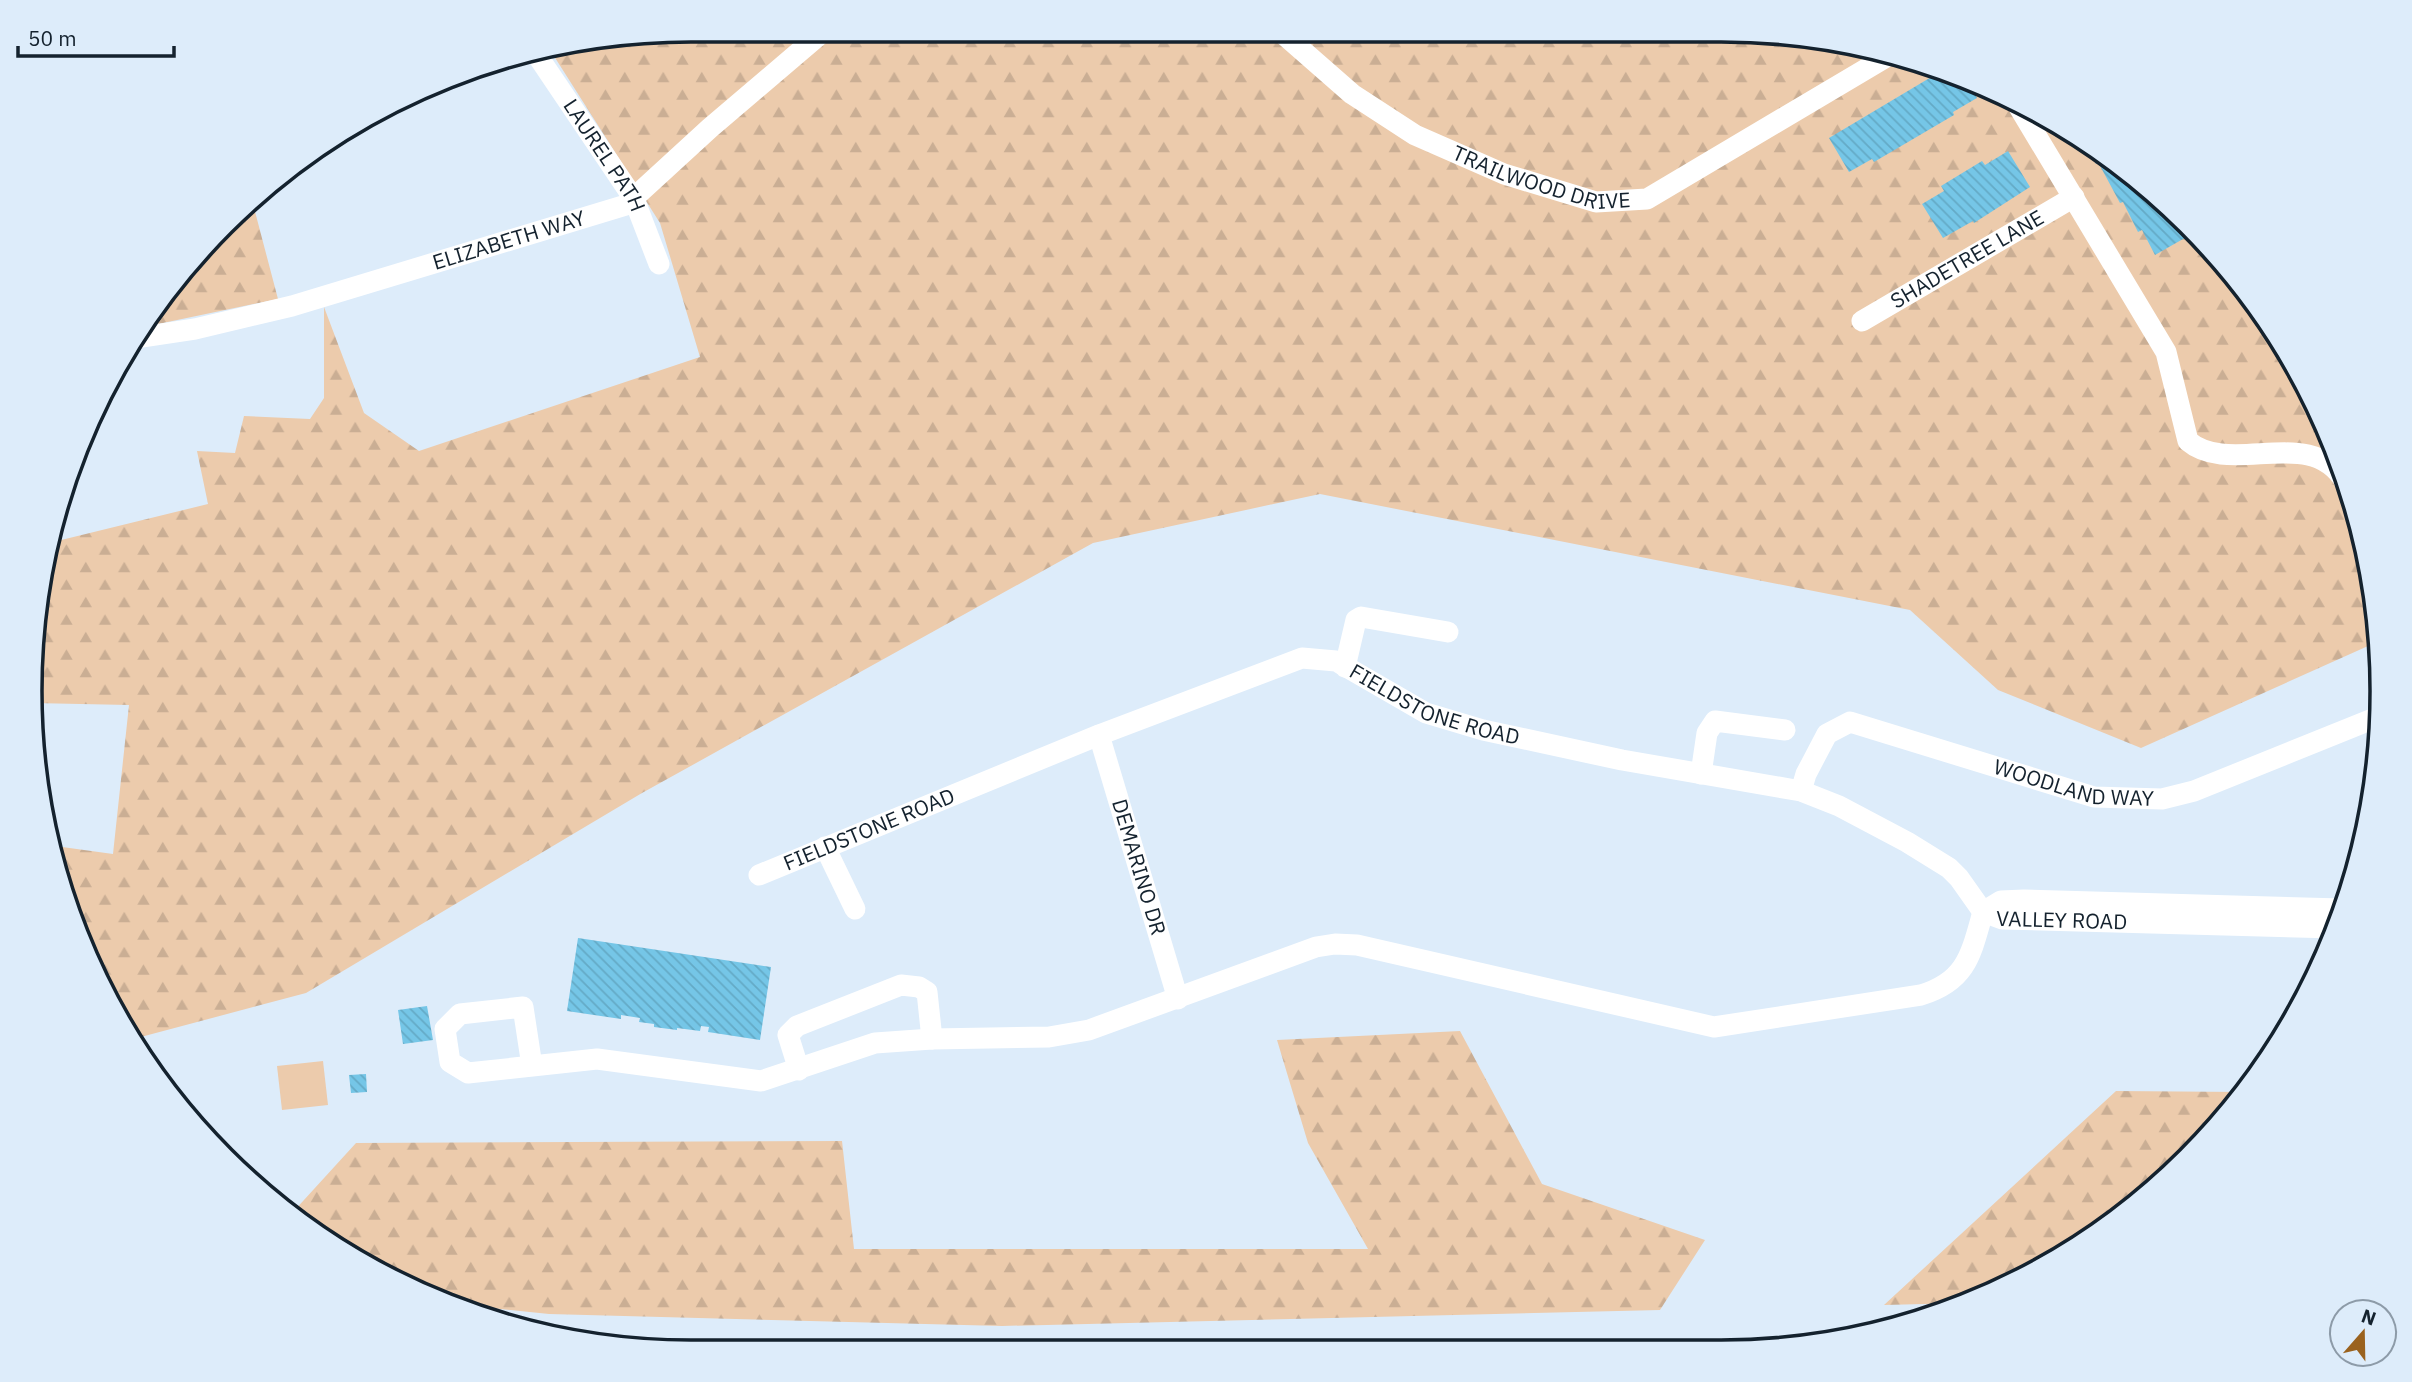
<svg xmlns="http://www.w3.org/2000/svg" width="2412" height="1382" font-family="'IBM Plex Sans',sans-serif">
	<defs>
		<pattern id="forest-firs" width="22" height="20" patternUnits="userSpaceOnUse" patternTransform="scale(1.75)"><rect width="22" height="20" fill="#eccbac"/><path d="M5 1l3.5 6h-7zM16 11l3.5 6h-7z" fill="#caae94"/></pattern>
		<pattern id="building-back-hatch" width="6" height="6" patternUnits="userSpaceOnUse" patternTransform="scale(1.75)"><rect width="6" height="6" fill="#75c6e7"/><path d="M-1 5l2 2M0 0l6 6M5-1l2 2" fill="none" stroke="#64aac6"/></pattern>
	</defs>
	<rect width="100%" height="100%" fill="#ddecfa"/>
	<!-- forest -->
	<path fill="url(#forest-firs)" d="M691 30 1765 31 1933 65 2088 141 2188 223 2271 323 2332 438 2369 562 2377 642 2141 748 1998 690 1910 610 1320 494 1093 543 642 793 306 993 137 1038 65 904 55 846 113 854 129 705 32 703 30 691 49 543 208 504 197 451 235 453 244 416 310 419 324 398V307L364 413 419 451 700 357 660 223 552 53Z
		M253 204 278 299 139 328 141 323Z
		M1460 1031 1542 1184 1705 1240 1660 1310 1002 1326 549 1314 452 1304 324 1241 293 1212 356 1143 842 1141 854 1249H1368L1308 1143 1277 1040Z
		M2116 1091 2243 1092 2188 1159 2052 1263 1965 1303 1884 1305Z"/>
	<!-- pitch -->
	<path fill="#eccbac" d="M323 1061 328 1105 282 1110 277 1066Z"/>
	<!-- building -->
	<path fill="url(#building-back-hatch)" d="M1943 70 1967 81 1977 98 1953 112 1954 115 1874 162 1872 159 1849 172 1829 138Z
		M2088 141 2178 215 2190 235 2155 255 2142 230 2138 232 2123 202 2120 203 2098 162 2096 164 2090 153 2093 151Z
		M2008 151 2030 187 1974 223 1973 221 1943 238 1922 204 1944 191 1941 186 1982 161 1985 165Z
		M578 938 771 967 760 1040 708 1032 709 1027 701 1026 700 1031 677 1028V1030L654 1027V1024L639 1022 640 1018 621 1015V1019L567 1011Z
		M427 1006 433 1040 403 1044 398 1010Z
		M366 1074 367 1092 351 1093 349 1075Z"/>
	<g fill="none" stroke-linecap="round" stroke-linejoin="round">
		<!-- minor -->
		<g stroke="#fff" stroke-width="21">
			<path id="s1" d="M1280 31 1352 94 1415 135 1504 174 1596 202 1647 199 1888 56"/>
			<path id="s2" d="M537 55 634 199 659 264"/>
			<path d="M2019 107 2166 352 2188 441C2230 477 2312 424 2345 482"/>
			<path id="s3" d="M1862 321 2074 197"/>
			<path id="s4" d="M135 338 195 329 292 306 626 205 710 128 825 30"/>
			<path d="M1345 667 1356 620 1361 617 1448 632"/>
			<path id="s5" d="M1099 735 1178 999"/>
			<path d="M1701 774 1707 733 1715 721 1785 730"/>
			<path id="s6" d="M1801 791 1806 774 1827 734 1850 722 2094 797 2162 799 2194 791 2380 716"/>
			<path d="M825 847 855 909"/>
			<path id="s7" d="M759 875 1099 735 1302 658 1336 661 1426 713 1483 730 1622 760 1801 791 1839 806 1907 842 1949 868 1959 878 1983 912"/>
			<path d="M1983 912 2001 901 2024 900 2342 909"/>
			<path id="s8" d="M1983 912 2002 919 2337 928"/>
			<path d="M532 1066 523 1007 460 1014 445 1029 450 1062 468 1073 597 1059 761 1081 875 1043 932 1039 1049 1037 1089 1030 1316 947 1335 944 1357 945 1714 1027 1921 995C1967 981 1971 954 1983 912"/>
			<path d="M799 1070 788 1035 797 1026 901 985 919 987 927 992 932 1039"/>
		</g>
	</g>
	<g text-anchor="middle" stroke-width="5" stroke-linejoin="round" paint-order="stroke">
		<!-- street labels -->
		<g font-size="21" fill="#14222e" stroke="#ddecfa">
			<text dy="7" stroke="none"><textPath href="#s2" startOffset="121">LAUREL PATH</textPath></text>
			<text dy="7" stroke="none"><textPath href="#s1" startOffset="306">TRAILWOOD DRIVE</textPath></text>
			<text dy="7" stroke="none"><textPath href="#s4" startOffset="387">ELIZABETH WAY</textPath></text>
			<text dy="7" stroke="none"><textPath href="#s3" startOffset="122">SHADETREE LANE</textPath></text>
			<text dy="7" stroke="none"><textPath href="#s7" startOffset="728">FIELDSTONE ROAD</textPath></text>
			<text dy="7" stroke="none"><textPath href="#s6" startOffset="322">WOODLAND WAY</textPath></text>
			<text dy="7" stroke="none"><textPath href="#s7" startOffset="119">FIELDSTONE ROAD</textPath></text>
			<text dy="7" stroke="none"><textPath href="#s5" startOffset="138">DEMARINO DR</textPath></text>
			<text dy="7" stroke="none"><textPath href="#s8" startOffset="80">VALLEY ROAD</textPath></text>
		</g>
	</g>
	<!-- crop -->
	<path d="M0 0H2412V1382H0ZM691 42H1721A649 649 0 0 1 2370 691V691A649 649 0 0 1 1721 1340H691A649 649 0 0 1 42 691V691A649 649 0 0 1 691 42Z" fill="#ddecfa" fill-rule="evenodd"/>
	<path fill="none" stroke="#14222e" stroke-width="3.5" d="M691 42H1721A649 649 0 0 1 2370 691V691A649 649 0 0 1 1721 1340H691A649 649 0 0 1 42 691V691A649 649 0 0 1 691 42Z"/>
	<!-- north arrow -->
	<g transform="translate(2363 1333) rotate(20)"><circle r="33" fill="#ddecfa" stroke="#8d9ba8" stroke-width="2"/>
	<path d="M0-5L12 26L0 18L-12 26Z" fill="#9a621e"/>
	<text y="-10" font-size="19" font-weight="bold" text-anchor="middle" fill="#14222e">N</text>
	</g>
	<!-- scale -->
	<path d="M18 46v10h156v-10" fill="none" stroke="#14222e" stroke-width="3.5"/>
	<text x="28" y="46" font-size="21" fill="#14222e" stroke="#ddecfa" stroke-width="5" paint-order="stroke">50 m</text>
</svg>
